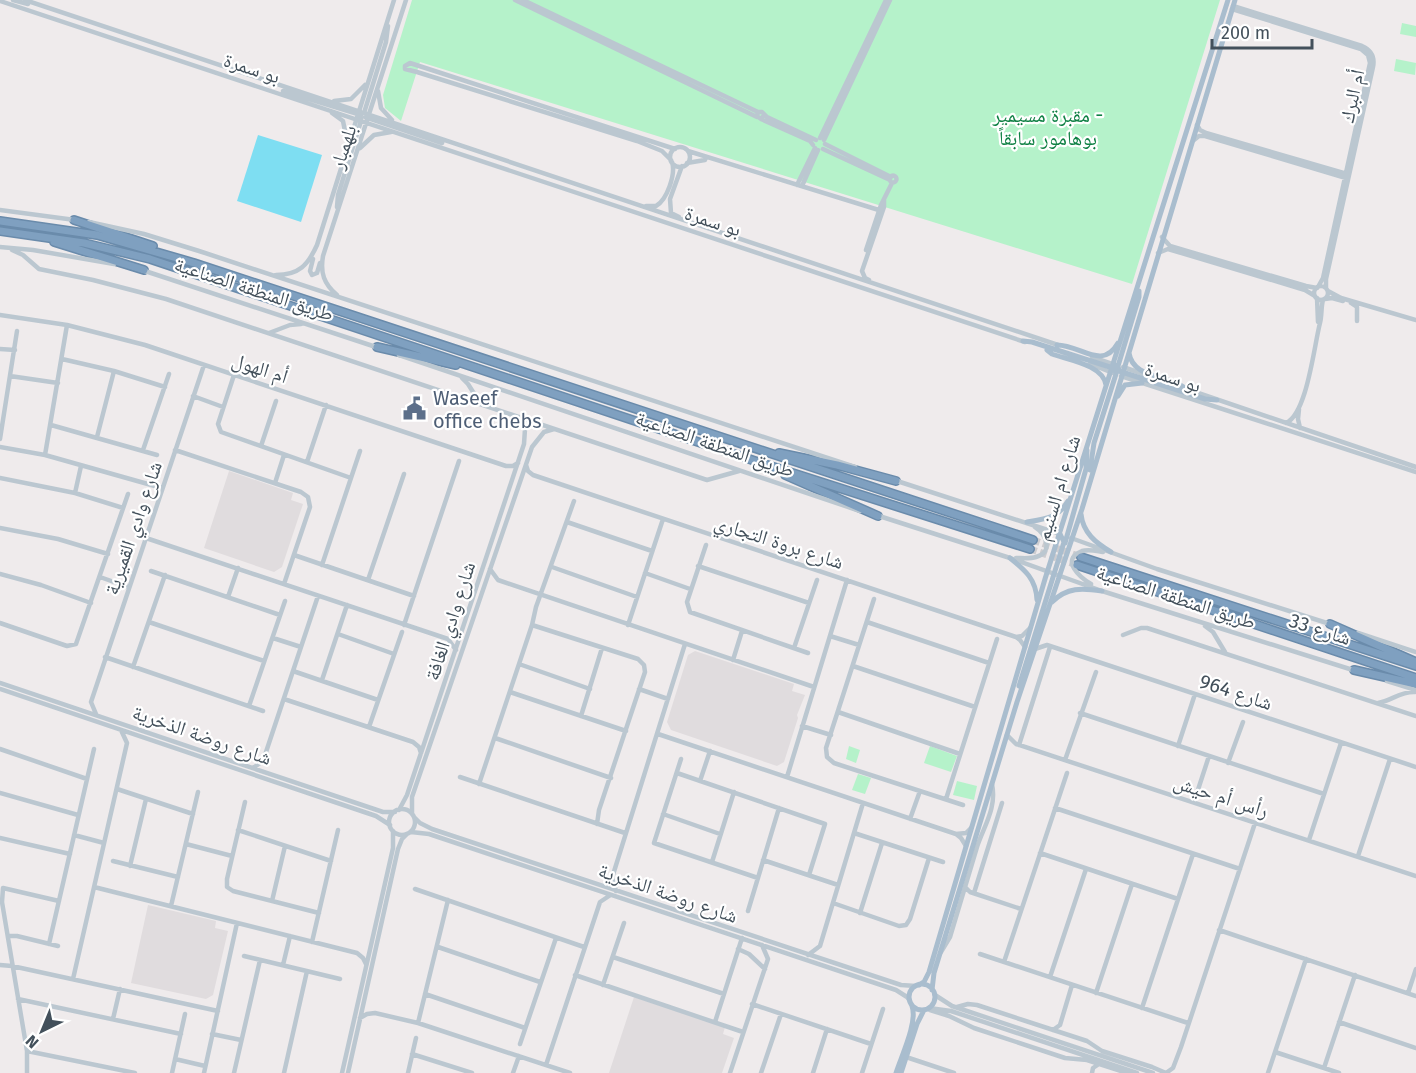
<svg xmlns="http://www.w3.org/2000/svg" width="1416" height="1073" font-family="'Fira Sans','Noto Naskh Arabic',sans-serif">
	<rect width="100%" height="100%" fill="#efebec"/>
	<!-- education -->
	<path fill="#e0dcde" d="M229 471 293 493 291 500 303 504 282 567 274 572 204 548Z
		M695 651 794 684 792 691 805 695 797 715 798 718 784 762 777 766 671 730 667 722 688 655Z
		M148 905 216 921 215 928 228 931 213 995 206 999 131 983Z
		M634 997 725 1027 723 1034 734 1038 722 1073H609Z"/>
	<!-- green -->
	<path fill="#b5f2ca" d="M412 0H1220L1132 284 420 62 401 121 385 108 383 95Z
		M1402 23 1416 26V37L1400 34Z
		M1396 59 1416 63 1415 75 1394 71Z
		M849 746 860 750 856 763 846 759Z
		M930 746 957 756 951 772 924 763Z
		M858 774 871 778 865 794 852 790Z
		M957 781 977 786 974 800 953 795Z"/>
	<!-- water -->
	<path fill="#7edef2" d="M258 135 322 155 301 222 237 201Z"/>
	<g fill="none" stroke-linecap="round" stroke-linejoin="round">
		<!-- highway-tunnel -->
		<path stroke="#cdcccf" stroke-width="7" stroke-dasharray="7 3.5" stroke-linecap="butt" d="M1033 540 1081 557
			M1030 549 1077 565"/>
		<defs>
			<path id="highway" d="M74 220 153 246
				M0 221 97 235 194 263 1033 540
				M0 231 84 243 150 259 758 462 1030 549
				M54 242 144 270
				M377 347 456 365
				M779 453 837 465 896 481
				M785 475 878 516
				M1081 557 1416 666
				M1077 565 1416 678
				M1330 624 1416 662
				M1354 670 1416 684"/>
		</defs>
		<!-- highway casing -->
		<use href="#highway" stroke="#6a8bab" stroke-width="10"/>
		<!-- minor -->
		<path stroke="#bbc7d0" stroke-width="4.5" d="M13 0 28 4
			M25 0 1058 345
			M515 0 757 117
			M523 0 758 112
			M0 1 1025 342
			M1233 6 1362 46C1371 50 1375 57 1373 67L1326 279V288
			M1232 9 1361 49 1368 55 1370 63 1323 278 1318 287
			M283 91 361 115
			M378 91 381 108 392 120
			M334 101 351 99 365 85
			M332 113 343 121 347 141
			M364 113 386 42 388 26
			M764 115 761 119 757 116 758 112H762L767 117 816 140
			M365 117 442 143
			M761 119 810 141 813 145
			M1197 125 1200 130 1206 133 1347 174
			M820 138 886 0
			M824 140 890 0
			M1194 140 1199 136H1205L1346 178
			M825 144 891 177
			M670 157a10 10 0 1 1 20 0a10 10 0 1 1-20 0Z
			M360 148 374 135 391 132
			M823 149 890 180
			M688 151 882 211
			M671 160 662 151 637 141 417 72 405 69V66L410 63 675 149
			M687 163 705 160
			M889.5 179a3.5 3.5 0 1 1 7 0a3.5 3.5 0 1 1-7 0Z
			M797 185 815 148
			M802 186 818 150
			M646 206H656C667 200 676 174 672 162
			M337 207 338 195 361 121 360 111
			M0 210 75 220
			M679 217 671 213 670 199 682 166
			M89 222 144 234 199 251 855 467
			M1162 237 1170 246 1306 286 1317 288
			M0 247 33 250 114 264
			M12 250 23 255 39 269 93 280 166 299 707 480 739 471
			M866 250 881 205 892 183
			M1158 253 1168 249 1305 290 1315 296
			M313 259 310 271 312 275 317 273 320 263
			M142 270 379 348
			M276 275C299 275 308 265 317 245L394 0
			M869 280 865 278 862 271 884 207V200
			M1314 293a7 7 0 1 1 14 0a7 7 0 1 1-14 0Z
			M1328 291 1341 298 1416 320
			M337 295C324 284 320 273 323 256L406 0
			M1317 298 1318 322
			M1325 299 1332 298 1343 301
			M1351 303 1357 307V321
			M0 315 67 325 145 345 506 466H513L518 463
			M269 333 290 325 301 324
			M0 349 15 350
			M399 355 860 511
			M1092 357 1115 365
			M62 359 114 371 165 387
			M1090 364 1113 373
			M1123 367 1146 375
			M234 375 218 424 221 432 351 478
			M10 376 58 383
			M1121 376 1416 472
			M462 378 468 384 480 403
			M1160 380 1416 467
			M193 396 223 407
			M1299 409 1298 419 1300 428
			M1286 423C1307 414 1314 346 1320 323 1322 315 1321 307 1323 300
			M51 425 157 455
			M97 437 114 371
			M0 439 17 331
			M261 446 276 401
			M0 447 45 455 162 488
			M143 450 169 374
			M175 450 301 492 308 497 310 507 284 584
			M45 455 67 325
			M307 462 326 405
			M526 465 528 471 533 475 1016 637 1020 640 1025 647
			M0 478 75 493 123 508
			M894 480 1060 534
			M275 483 284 455
			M75 493 81 466
			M876 515 1010 558 1102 591 1356 671
			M567 522 652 551
			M0 528 58 539 108 554
			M146 538 448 639 456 650
			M1071 538 1157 569 1330 624
			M706 545 687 602 690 612 808 653
			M294 555 414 596
			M1016 558C1022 558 1030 559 1036 557 1054 552 1046 534 1035 527
			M322 565 360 451
			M698 566 809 603
			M552 567 637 597
			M490 569 498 580 814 687
			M151 571 280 615
			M645 573 690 589
			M0 574 41 585 91 603
			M100 577 128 587
			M368 580 404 474
			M1091 584C1081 578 1059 560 1082 551 1089 549 1096 551 1103 552
			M228 597 238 568
			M874 599 826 748 827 757 834 763 963 805
			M149 622 264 661
			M867 622 989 663
			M0 623 67 646 76 644 128 494
			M404 625 459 461
			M532 625 638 659 644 665 645 672 599 810 597 824
			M628 625 663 519
			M1205 626 1213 632 1225 652
			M1358 633 1416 652
			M338 634 394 654
			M1123 635 1141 628H1147L1416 716
			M830 636 859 645
			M1016 637 1022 636 1030 628
			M273 638 301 647
			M794 648 817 580
			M1035 649 1047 645 1416 767
			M105 657 263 711
			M733 660 742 631
			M519 664 590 689
			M853 666 975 707
			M133 667 165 575
			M293 671 378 700
			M322 680 347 605
			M1387 681 1416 690
			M0 683 383 812H395
			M0 689 376 816 390 825
			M639 689 668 699
			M510 692 626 731
			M284 699 413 742 419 747 421 753
			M1378 703C1391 701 1401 691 1415 692
			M249 706 285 601
			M838 712 960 754
			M1080 713 1324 794
			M96 714 91 702 204 365
			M581 716 602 648
			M802 726 831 735
			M369 727 402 632
			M658 734 956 834 961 838 966 846
			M1007 735 1016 744 1416 876
			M495 738 611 778
			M1019 745 1050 647
			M1178 746 1195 694
			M0 749 87 779
			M681 759 654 843 758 878
			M1065 760 1096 672
			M1228 763 1243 722
			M253 768 263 761 318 596
			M677 773 825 824 809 875
			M460 777 625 833
			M787 777 847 580
			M700 781 710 751
			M479 784 532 625 536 607 574 501
			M117 789 193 814
			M0 793 78 815
			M946 799 997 639
			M245 802 227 879V887L233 891 319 913
			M1194 802 1209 756
			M1055 808 1240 869
			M389 822a13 13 0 1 1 26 0a13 13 0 1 1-26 0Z
			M399 810 407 795 524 444 525 429 517 417
			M412 814V797L532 447 544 432 554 429
			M663 814 720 834
			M414 817 420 823 432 829 901 985 916 986
			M910 819 920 791
			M238 830 331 861
			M411 832 429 834 896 990 907 997 910 1001
			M854 833 943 862
			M956 834 966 833 971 828
			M74 835 104 843
			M0 838 70 854
			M1309 840 1341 743
			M186 844 232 856
			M1040 853 1178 899
			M1358 856 1390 759
			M763 860 838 885
			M113 861 178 877
			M712 862 734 792
			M130 866 146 799
			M94 887 357 953 363 958 366 964
			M965 887 970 892 1021 909
			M3 888 2 902 27 1051V1073
			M3 888 59 901
			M415 889 584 947
			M616 891 612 878 685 644
			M974 893 1002 803
			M272 901 285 846
			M833 903 899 926 906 925 910 919 929 858
			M171 906 198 792
			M748 911 779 808
			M860 913 882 843
			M1219 930 1416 996
			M8 936H17L58 946
			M312 942 338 830
			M49 944 94 749
			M438 947 540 982
			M738 949 749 954 765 969
			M941 952 950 937C959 907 968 877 977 847 984 826 997 808 992 784
			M980 954 1188 1023
			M808 955 820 946 863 803
			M244 956 340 979
			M613 957 724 994
			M1004 962 1067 773
			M0 965 12 966 218 1011
			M283 965 290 936
			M575 975 743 1032
			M1050 977 1086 869
			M73 979 127 743 121 730
			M603 985 624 923
			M1096 993 1132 884
			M1408 993 1416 969
			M425 994 525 1028
			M935 995 952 1006 1153 1073
			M18 999 181 1034
			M752 1004 871 1044
			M957 1007 968 1004 977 1005 1087 1041 1102 1051 1152 1067
			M929 1008 951 1011 1137 1073
			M1142 1008 1193 854
			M930 1010 949 1016 974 1028 1065 1058 1087 1060 1127 1073
			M360 1018 367 1014 375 1013 418 1023 570 1073
			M113 1019 120 989
			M715 1022 742 938
			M1339 1022 1416 1048
			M418 1023 448 900
			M1053 1030 1060 1025 1072 985
			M212 1034 241 1040
			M520 1044 556 938
			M27 1051 135 1073
			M1275 1052 1339 1073
			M412 1054 472 1073
			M906 1057 954 1073
			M175 1059 205 1066
			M546 1065 600 902 609 896
			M1152 1067 1166 1073
			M1324 1068 1355 975
			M172 1073 185 1014
			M204 1073 237 923
			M234 1073 260 960
			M284 1073 307 971
			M342 1073 393 848V831
			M348 1073 398 849 402 839 407 834
			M408 1073 416 1038
			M513 1073 519 1056
			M730 1073 768 959 762 945
			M761 1073 781 1014
			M813 1073 827 1029
			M862 1073 883 1009
			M1092 1073 1093 1068 1099 1064
			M1166 1073 1173 1068 1181 1047 1255 823
			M1268 1073 1306 959"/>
		<!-- major -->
		<path stroke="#a9bdce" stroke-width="5" d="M1023 341 1032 342 1116 369
			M1057 345C1081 345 1102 371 1118 343
			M1047 350 1052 354C1069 360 1103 365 1106 385
			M1129 353C1133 379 1168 374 1185 388
			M1119 371 1205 399 1217 400
			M1119 371 1118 366 1139 297V291
			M1118 396 1125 385 1142 383
			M1090 470 1094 443 1116 374 1114 364
			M1081 514C1083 533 1096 543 1111 552
			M1027 522C1046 519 1058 518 1068 501
			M1065 543 1086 469 1087 450
			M1010 558C1025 570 1036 579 1037 600
			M1052 602C1067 587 1082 588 1102 591
			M1019 686 1064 542 1060 534
			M909 997a13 13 0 1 1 26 0a13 13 0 1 1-26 0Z
			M919 985 924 982 929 972 1045 579 1228 0
			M932 990 934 973 1017 702 1082 509 1235 0
			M896 1073C901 1057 918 1022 912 1006
			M901 1073 917 1024 924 1010"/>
		<!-- highway -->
		<use href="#highway" stroke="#7fa0c0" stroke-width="7"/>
	</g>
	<!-- icons -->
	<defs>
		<symbol id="civic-bare" viewBox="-9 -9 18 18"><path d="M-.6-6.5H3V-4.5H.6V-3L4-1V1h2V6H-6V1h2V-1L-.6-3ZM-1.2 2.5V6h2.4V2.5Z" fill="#5c6f8a" stroke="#fff" stroke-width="2.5" paint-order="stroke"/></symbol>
	</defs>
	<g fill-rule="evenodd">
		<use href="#civic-bare" x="398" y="392" width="33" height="33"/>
	</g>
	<g text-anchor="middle" stroke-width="4.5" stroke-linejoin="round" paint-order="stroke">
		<!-- street labels -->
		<g font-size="20" fill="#43505b" stroke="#fff">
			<text transform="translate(252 68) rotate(18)" y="7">بو سمرة</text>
			<text transform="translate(1352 96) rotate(-78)" y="7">أم البرك</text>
			<text transform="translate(343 147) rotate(-72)" y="7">بلهمبار</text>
			<text transform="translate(713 221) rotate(18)" y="7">بو سمرة</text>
			<text transform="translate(254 289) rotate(18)" y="7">طريق المنطقة الصناعية</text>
			<text transform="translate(260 368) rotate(18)" y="7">أم الهول</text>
			<text transform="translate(1173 377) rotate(18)" y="7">بو سمرة</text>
			<text transform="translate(715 444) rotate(19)" y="7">طريق المنطقة الصناعية</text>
			<text transform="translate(1058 488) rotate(-73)" y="7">شارع ام السنيم</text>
			<text transform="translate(133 528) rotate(-71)" y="7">شارع وادي القميرية</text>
			<text transform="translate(779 542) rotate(18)" y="7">شارع بروة التجاري</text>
			<text transform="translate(1176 597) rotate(18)" y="7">طريق المنطقة الصناعية</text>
			<text transform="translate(450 621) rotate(-72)" y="7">شارع وادي الغافة</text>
			<text transform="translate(1320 629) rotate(18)" y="7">شارع 33</text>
			<text transform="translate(1236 692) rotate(18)" y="7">شارع 964</text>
			<text transform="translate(202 735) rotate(19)" y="7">شارع روضة الذخرية</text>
			<text transform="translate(1221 796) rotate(18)" y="7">رأس أم حيش</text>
			<text transform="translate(668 893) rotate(19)" y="7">شارع روضة الذخرية</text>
		</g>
		<!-- park labels -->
		<g font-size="20" fill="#0f8044" stroke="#fff">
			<text x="1048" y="122">مقبرة مسيمير -<tspan x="1048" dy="23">بوهامور سابقاً</tspan></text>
		</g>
		<!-- service labels -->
		<g font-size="20" fill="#4e5e75" stroke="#fff" text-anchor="start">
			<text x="433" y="405">Waseef<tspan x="433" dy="23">office chebs</tspan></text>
		</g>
	</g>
	<!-- north arrow -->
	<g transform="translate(42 1031) rotate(223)" stroke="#ffffff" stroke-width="4.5" paint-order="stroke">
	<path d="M0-4.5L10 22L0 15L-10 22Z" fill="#43505b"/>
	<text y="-9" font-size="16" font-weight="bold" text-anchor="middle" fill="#43505b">N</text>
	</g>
	<!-- scale -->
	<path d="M1212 39v9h100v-9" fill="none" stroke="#43505b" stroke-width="3"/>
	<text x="1221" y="39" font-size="18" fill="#43505b" stroke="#ffffff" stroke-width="4.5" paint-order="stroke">200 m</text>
</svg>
